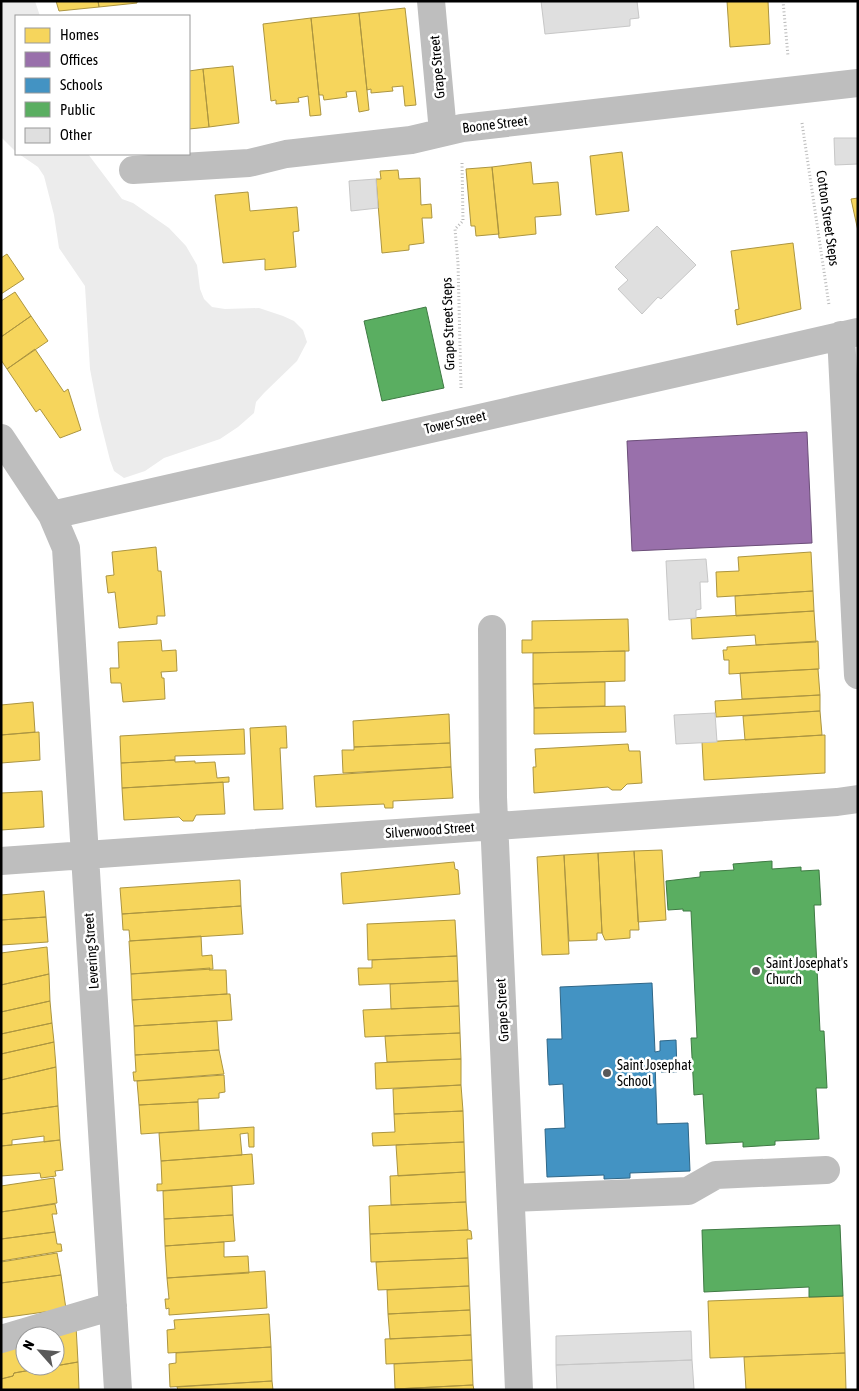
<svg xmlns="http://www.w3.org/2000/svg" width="859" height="1391" font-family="'Asap Condensed',sans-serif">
	<rect width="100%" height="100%" fill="#fff"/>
	<!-- green -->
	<path fill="#ececec" d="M1 1H35L40 16H16V152L1 137Z
		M19 154H88L122 199 133 203 169 228 186 246 197 265 200 289 204 299 212 307 225 309 259 308 283 316 294 321 303 330 307 342 297 361 264 393 256 402 254 413 238 427 220 439 164 458 145 471 124 478 114 471 110 460 99 416 90 369 85 286 59 248 54 215 44 176 38 167Z"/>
	<!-- homes -->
	<path fill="#f6d55c" stroke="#ac9540" d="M56 1H98L99 7 59 11Z
		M98 1H137V3L99 7Z
		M727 1H768L770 44 730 47Z
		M405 8 416 105 405 106 403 86 392 87 393 91 371 93V89L367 90 359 13Z
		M359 13 369 110 359 112 356 91 346 92 347 97 324 100 323 95H319L311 18Z
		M311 18 321 115 310 116 308 96 298 98 299 102 276 104V100L271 101 263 24Z
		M233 66 239 123 209 127 203 69Z
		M203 69 209 127 189 129V71Z
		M622 152 629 211 596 215 590 156Z
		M531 162 533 184 558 182 561 215 535 217 536 234 499 238 492 167Z
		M492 167 499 234 476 236 475 226H471L466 169Z
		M398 170 399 179 420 178 421 205 431 204 432 218H422L424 243 409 245V250L382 253 376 179H381L380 171Z
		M248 192 250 211 297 207 299 231 293 232 296 267 265 270V259L223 263 215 195Z
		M858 198V231L851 199Z
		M793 243 801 309 737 325 735 310 739 309 731 251Z
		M7 254 24 279 1 294V258Z
		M15 292 31 316 1 337V301Z
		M31 316 48 341 7 369 1 360V337Z
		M35 349 64 392 68 389 81 430 60 438 40 409 36 412 7 369Z
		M156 547 158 571H161L165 616H157V624L119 628 115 592 108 593 106 576 114 575 112 552Z
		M811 552 813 591 717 597 716 572 739 571 738 557Z
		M813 591 814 611 736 616 735 596Z
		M814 611 816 642 756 645 755 635 692 639 691 618Z
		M628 619 629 651 522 653V640H532V621Z
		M161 640 162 651 176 650 177 671 161 672 162 678H164L165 699 123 702 121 683H111L110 668H119L118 642Z
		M818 641 819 669 729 674V660H724L723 650H727V647Z
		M625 651V681L533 684V653Z
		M818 669 820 695 742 699 740 673Z
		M605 682V706L534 708 533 684Z
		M820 695V711L716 717 715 701Z
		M33 702 35 732 1 735V705Z
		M625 706 626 732 534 734V708Z
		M820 711 822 735 745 740 743 716Z
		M449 714 450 743 354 747 353 721Z
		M286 726 287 748H280L283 809 254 810 250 728Z
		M244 729 245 754 175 756V760L121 763 120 736Z
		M39 732 40 760 1 763V735Z
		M825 735V773L704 780 702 742Z
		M450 743 451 767 343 773 342 750H354V747Z
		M628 744 629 751H640L642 783 627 784 621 790H612L608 787 534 793 533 767H536L535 749Z
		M175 760V762L195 761V763L215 762 217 778 229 777V782L122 788 121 763Z
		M451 767 453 798 393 801V808H385L384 804 316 807 314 776Z
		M223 782 225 814 196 815 193 821H183L179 817 124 820 122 788Z
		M42 791 44 827 1 830V793Z
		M662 850 666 920 638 922 634 851Z
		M634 851 639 930H630V938L605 940 602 933 598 853Z
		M598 853 602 933H597V940L569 941 564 855Z
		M564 855 569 954 542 955 537 857Z
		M454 862 455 869 458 870 460 894 343 904 341 873Z
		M240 880 241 906 122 914 120 888Z
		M44 891 46 917 1 920V895Z
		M241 906 243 934 130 941 129 930H123L122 914Z
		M46 917 48 942 1 945V920Z
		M455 920 457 956 368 960 367 924Z
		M201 936 202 956 212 955 213 969 131 974 129 941Z
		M47 947 49 974 1 985V953Z
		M457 956 458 981 359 985 358 968H372V960Z
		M210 968 209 970H226L227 994 132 1000 131 974Z
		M49 974 50 1001 1 1012V985Z
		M458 981 459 1006 391 1009 390 984Z
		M227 994H230L232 1020 134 1026 132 1000Z
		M50 1001 52 1023 1 1034V1012Z
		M459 1006 460 1033 365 1037 363 1010Z
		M217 1021 219 1050 135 1055 134 1026Z
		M52 1023 54 1042 1 1054V1034Z
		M460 1033 461 1059 387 1062 385 1036Z
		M54 1042 56 1067 1 1080V1054Z
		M219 1050 224 1074 134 1081 133 1072H136L135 1055Z
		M461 1059V1085L376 1089 375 1063Z
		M56 1067 58 1106 1 1114V1080Z
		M224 1075 225 1092 219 1093V1098L198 1099V1102L139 1105 137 1081Z
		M461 1085 463 1111 394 1114 393 1089Z
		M198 1102 199 1130 141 1134 139 1105Z
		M58 1106 60 1140 44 1142V1136L12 1140V1145L1 1146V1114Z
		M463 1111 464 1142 373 1146 372 1133 395 1132 394 1114Z
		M254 1127V1147H249L248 1133 240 1134 242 1155 161 1161 159 1133Z
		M60 1140 63 1170 55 1171 56 1176 41 1178 40 1173 1 1176V1146Z
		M464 1142 465 1172 398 1176 396 1145Z
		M252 1154 254 1184 157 1191V1184H162L161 1161Z
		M465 1172 466 1202 391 1205 390 1176Z
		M54 1178 57 1203 1 1212V1186Z
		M232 1186 233 1215 164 1219 163 1191Z
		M466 1202 468 1230 370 1234 369 1206Z
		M55 1204 57 1214H52L55 1232 1 1239V1212Z
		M233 1215 235 1241 165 1246 164 1219Z
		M468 1230 471 1231 472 1239H467L468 1258 371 1262 370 1234Z
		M55 1232 57 1244H61L62 1251 1 1261V1239Z
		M224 1242V1257L248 1256 249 1273 167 1278 165 1246Z
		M57 1253 61 1275 1 1283V1262Z
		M468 1258 469 1286 378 1290 376 1262Z
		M265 1271 267 1308 169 1315V1308L166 1309 165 1299H169L167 1278Z
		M61 1275 66 1309 1 1318V1283Z
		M469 1286 470 1310 388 1314 387 1290Z
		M843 1296 845 1353 710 1358 708 1301Z
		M470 1310 471 1335 390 1339 388 1314Z
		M269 1314 271 1347 168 1353 167 1330 175 1329 174 1320Z
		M76 1326 78 1362 55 1366V1336Z
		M471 1335 472 1360 386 1364 385 1339Z
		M25 1340V1366H54L14 1373 13 1376 1 1379V1349Z
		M271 1347 272 1381 170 1387 169 1364 176 1363V1353Z
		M845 1353 846 1390H746L744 1357Z
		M472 1360 473 1385 395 1389 394 1364Z
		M78 1362 79 1390H1V1379L13 1376 14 1373Z
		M272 1381 273 1390H178L177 1387Z
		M473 1385 474 1390H395V1389Z"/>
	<!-- offices -->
	<path fill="#9970ab" stroke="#6b4e78" d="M807 432 812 543 632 551 627 441Z"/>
	<!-- schools -->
	<path fill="#4393c3" stroke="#2f6788" d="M652 983 655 1052 660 1051V1041L676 1040 677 1072H661V1062H655L657 1124 688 1123 690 1171 630 1173V1178L604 1179V1175L547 1177 545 1129 565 1128 563 1084 549 1085 547 1039H562L560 987Z"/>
	<!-- public -->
	<path fill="#5aae61" stroke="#3f7a44" d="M426 307 444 388 382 401 364 321Z
		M772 861V869L801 867V871L819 870 821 905H814L820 1031H824L827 1088H816L819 1139 775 1141V1145L743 1147V1142L706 1144 703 1094 694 1095 691 1038H697L691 911H683V909L668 910 666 881 700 877V872L734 870 733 864Z
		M840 1225 843 1296 809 1297V1287L704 1292 702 1230Z"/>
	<!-- building -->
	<path fill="#dfdfdf" stroke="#c7c7c7" d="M541 1H637L639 18 630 19V26L545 34Z
		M834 138H858V164L835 165Z
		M376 179 378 208 351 211 349 181Z
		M657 226 696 265 661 299 658 297 642 314 618 289 628 280 615 267Z
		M706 559 708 582H700L701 609 696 610V618L669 620 666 561Z
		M715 713 717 742 676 744 674 715Z
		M691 1331 692 1360 556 1365V1336Z
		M692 1360 694 1389 557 1390 556 1365Z"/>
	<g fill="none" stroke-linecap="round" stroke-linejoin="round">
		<!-- path -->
		<path stroke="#b9b9b9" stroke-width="3" stroke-dasharray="1 2.5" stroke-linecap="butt" d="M783 1 788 56
			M802 123 829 305
			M461 388 458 263 455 229 463 221 462 163"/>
		<!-- minor -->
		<path stroke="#bebebe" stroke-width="28" d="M431 1 443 132
			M133 170 249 163 286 154 411 140 462 128 858 83
			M841 335 858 675
			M1 438 52 515 66 548 118 1390
			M52 515 858 332
			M492 629 493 797 519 1390
			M1 861 837 802 858 799
			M511 1198 688 1191 716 1175 826 1170
			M1 1339 113 1306"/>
	</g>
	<!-- markers -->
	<g fill="#595959" stroke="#fff" stroke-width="2">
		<circle cx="756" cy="971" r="5"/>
		<circle cx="607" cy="1073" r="5"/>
	</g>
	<g text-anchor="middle" stroke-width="5" stroke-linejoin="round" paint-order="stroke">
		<!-- street labels -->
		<g font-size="14" fill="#000" stroke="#fff">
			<text transform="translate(437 67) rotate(-95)" y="5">Grape Street</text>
			<text transform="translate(495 124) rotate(-7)" y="5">Boone Street</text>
			<text transform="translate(828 218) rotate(82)" y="5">Cotton Street Steps</text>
			<text transform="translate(448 324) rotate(-92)" y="5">Grape Street Steps</text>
			<text transform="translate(455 422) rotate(-13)" y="5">Tower Street</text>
			<text transform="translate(430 830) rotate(-4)" y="5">Silverwood Street</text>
			<text transform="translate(91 951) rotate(-94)" y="5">Levering Street</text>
			<text transform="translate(502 1010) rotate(-93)" y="5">Grape Street</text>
		</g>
		<!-- poi labels -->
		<g font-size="14" fill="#000" stroke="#fff" text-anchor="start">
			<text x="766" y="968">Saint Josephat's<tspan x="766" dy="16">Church</tspan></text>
			<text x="617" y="1070">Saint Josephat<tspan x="617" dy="16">School</tspan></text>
		</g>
	</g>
	<!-- border -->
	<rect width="859" height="1391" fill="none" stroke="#000000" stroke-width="5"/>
	<!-- legend -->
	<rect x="15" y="15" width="175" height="140" fill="#ffffff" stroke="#999999"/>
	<rect x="25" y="28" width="25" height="15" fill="#f6d55c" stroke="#999999"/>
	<text x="60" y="40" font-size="15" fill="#000000">Homes</text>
	<rect x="25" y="52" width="25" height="15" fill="#9970ab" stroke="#999999"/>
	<text x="60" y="65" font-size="15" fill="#000000">Offices</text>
	<rect x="25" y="78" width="25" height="15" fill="#4393c3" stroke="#999999"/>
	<text x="60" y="90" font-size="15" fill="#000000">Schools</text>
	<rect x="25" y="102" width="25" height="15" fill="#5aae61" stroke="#999999"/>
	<text x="60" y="115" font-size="15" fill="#000000">Public</text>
	<rect x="25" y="128" width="25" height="15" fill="#dfdfdf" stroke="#999999"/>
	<text x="60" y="140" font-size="15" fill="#000000">Other</text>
	<!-- north arrow -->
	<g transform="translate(40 1351) rotate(297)"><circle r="24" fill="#ffffff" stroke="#999999"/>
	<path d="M0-4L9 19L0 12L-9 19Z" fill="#595959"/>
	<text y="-8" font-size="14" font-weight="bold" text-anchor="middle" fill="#000000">N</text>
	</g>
</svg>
